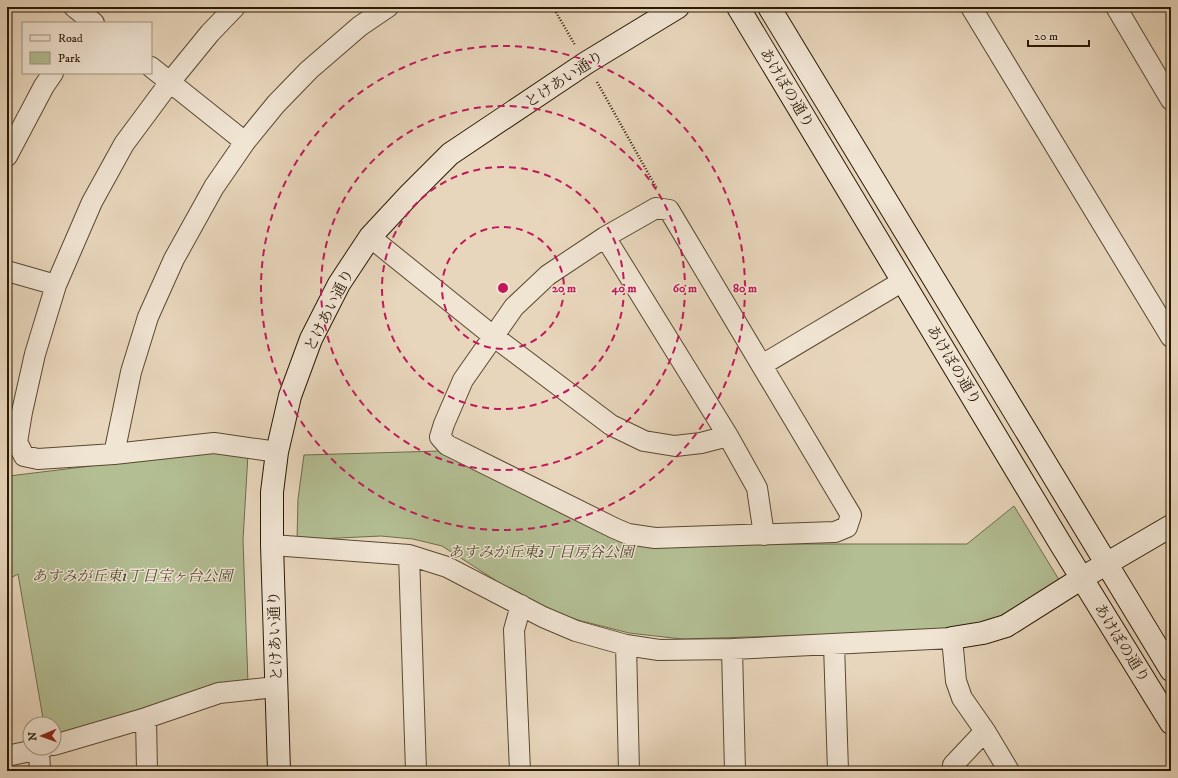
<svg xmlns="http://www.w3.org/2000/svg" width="1178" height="778" font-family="'IM FELL DW Pica','Noto Serif JP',serif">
	<rect width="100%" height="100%" fill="#e8d6bc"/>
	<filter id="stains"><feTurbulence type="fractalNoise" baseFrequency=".005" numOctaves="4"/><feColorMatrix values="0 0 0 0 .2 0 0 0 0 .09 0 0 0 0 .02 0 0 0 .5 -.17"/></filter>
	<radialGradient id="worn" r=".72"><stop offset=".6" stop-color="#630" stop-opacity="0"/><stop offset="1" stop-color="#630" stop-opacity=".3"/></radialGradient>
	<!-- green -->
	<path fill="#b3be93" stroke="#6e6c4b" d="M213 451 248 454 243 540 248 684 220 683 54 737V724H44L18 574 7 580V495L10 494 9 476Z
		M440 451 668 544H967L1014 506 1061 583 1012 616 951 631 682 639 629 633 570 618 517 594 442 546 413 539 381 536 297 540 298 499 304 455Z"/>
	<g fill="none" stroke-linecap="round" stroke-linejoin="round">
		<defs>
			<path id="street" d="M74 7 94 23
				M235 7 210 33 170 82 124 144 92 202 56 285 35 354 22 412 17 442 24 456 38 459 114 454 214 443 277 452
				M971 7 1171 337
				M1116 7 1171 100
				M151 67 245 142
				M7 156 44 86 53 73
				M656 208 669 210 851 515 847 527 835 532 655 538 628 534 614 528 447 445 440 437 444 424 463 380 514 307 548 275 605 237Z
				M370 237 493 336 611 425 644 441 675 446 701 443 728 436
				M605 237 728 436 757 488 764 535
				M7 271 56 285
				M762 365 903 281
				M114 454 131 372 148 317 174 259 214 187 245 142 276 104 309 70 360 26 388 7
				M272 545 409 555 447 567 543 617 576 631 626 645 659 650 732 649 952 638 956 681 962 698 985 731 1009 771
				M409 555 416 771
				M834 644 838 771
				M626 645 629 771
				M732 649 735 771
				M146 718 147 771
				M54 745 146 718 219 693 276 687
				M39 750 40 771
				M7 756 44 748
				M520 771 514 630 521 605
				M953 771V765L985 731"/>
			<path id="secondary" d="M738 7 1060 543 1171 723
				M769 7 1171 670
				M952 638 983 633 1006 626 1082 578 1171 526
				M279 771 272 545V492L277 452 290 396 311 339 339 284 370 237 410 194 450 154 586 63 678 7"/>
		</defs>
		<!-- street casing -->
		<use href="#street" stroke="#594831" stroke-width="22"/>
		<!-- secondary casing -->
		<use href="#secondary" stroke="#291903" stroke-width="24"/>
		<!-- path -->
		<path stroke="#291903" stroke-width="2.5" stroke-dasharray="1 2" stroke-linecap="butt" d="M553 7 575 45
			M597 82 657 189"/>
		<!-- street -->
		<use href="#street" stroke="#f0e4d3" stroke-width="20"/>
		<!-- secondary -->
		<use href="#secondary" stroke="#f0e4d3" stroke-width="22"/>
	</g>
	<!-- distance rings -->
	<g fill="none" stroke="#c2185b" stroke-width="2" stroke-dasharray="7 5">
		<circle cx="503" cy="288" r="61"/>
		<circle cx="503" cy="288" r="121"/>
		<circle cx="503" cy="288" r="182"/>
		<circle cx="503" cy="288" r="242"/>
	</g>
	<g text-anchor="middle" stroke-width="3" stroke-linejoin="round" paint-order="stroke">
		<!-- street labels -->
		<g font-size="15" fill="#291903" stroke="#f0e4d3">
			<text transform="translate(564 79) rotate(-33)" y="5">とけあい通り</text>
			<text transform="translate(787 88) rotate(59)" y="5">あけぼの通り</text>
			<text transform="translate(329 310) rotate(-63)" y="5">とけあい通り</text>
			<text transform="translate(954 365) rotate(59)" y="5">あけぼの通り</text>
			<text transform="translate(275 636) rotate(-92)" y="5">とけあい通り</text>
			<text transform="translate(1122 643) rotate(58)" y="5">あけぼの通り</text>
		</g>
		<!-- park labels -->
		<g font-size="15" font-style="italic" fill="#524b2e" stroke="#f0e4d3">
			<text x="541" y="557">あすみが丘東2丁目房谷公園</text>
			<text x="132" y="581">あすみが丘東1丁目宝ヶ台公園</text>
		</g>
	</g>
	<circle cx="503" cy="288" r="6" fill="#c2185b" stroke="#f0e4d3" stroke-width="2"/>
	<g font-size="12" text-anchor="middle" font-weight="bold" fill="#c2185b" stroke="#f0e4d3" stroke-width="3" stroke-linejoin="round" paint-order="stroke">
		<text x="564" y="292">20 m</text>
		<text x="624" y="292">40 m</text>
		<text x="685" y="292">60 m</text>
		<text x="745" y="292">80 m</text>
	</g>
	<!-- margin -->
	<rect width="1178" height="778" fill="none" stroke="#e8d6bc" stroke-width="24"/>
	<rect x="8" y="8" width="1162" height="762" fill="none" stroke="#291903" stroke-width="2"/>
	<rect x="12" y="12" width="1154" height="754" fill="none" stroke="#291903"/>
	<!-- legend -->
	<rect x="22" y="22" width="130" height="52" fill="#f0e4d3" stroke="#a09380"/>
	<rect x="30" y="35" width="20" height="6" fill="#f0e4d3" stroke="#a09380"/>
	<text x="58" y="42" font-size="12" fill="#291903">Road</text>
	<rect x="30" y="52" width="20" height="12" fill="#b3be93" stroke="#a09380"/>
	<text x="58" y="62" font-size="12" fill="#291903">Park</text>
	<!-- north arrow -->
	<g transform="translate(42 736) rotate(268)"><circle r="19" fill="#f0e4d3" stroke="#a09380"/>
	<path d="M0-3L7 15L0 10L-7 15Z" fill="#8f2418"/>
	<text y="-6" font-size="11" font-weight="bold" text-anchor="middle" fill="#291903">N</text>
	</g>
	<!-- scale -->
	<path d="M1028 40v6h61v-6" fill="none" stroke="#291903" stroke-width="2"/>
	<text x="1034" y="40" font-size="12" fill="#291903" stroke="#f0e4d3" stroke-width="3" paint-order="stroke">20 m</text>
	<rect width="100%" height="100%" filter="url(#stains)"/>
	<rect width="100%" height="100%" fill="url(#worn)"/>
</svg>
